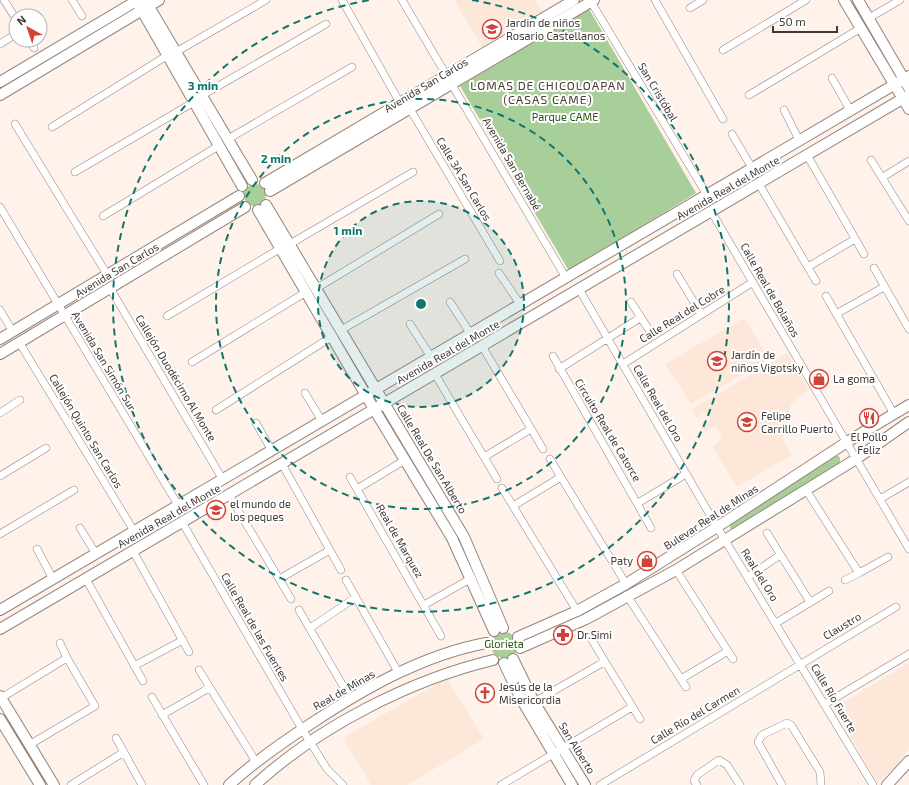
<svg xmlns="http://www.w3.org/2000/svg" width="909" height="785" font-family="'Exo 2',sans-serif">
	<rect width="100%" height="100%" fill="#fef2eb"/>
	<!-- built -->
	<path fill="#fce7d9" d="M454 0H535L542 11 482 47Z
		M744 318 769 358 691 404 665 364Z
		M787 353 809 389 791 404 782 439 792 455 737 487 712 447 722 438 716 425 705 431 702 427 711 419 705 412 697 418 691 410Z
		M909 663V748L897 766 877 782 834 708Z
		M447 678 484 739 407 785H371L343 738Z"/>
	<!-- green -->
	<path fill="#a8cf9a" d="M589 9 696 193 569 271 460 86Z
		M244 195a11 11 0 1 1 22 0a11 11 0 1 1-22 0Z
		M835 455 840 457V463L732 530 730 528V522Z
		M491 645a13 13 0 1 1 26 0a13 13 0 1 1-26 0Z"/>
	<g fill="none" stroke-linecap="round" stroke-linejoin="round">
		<defs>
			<path id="street" d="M4 0 16 19
				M72 0 82 16
				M342 0 400 103
				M402 0 566 278
				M590 0 707 195
				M655 0 723 119
				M690 8 703 0
				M869 18 900 0
				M29 40 34 48
				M0 44 16 34
				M723 50 806 0
				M176 52 266 0
				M832 78 850 110
				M749 95 861 28
				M201 96 326 24
				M410 109 500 261
				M784 110 799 140
				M15 124 108 276
				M52 127 168 55
				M732 134 752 168
				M228 139 352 67
				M807 155 864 254
				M871 160 909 221
				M75 172 194 102
				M883 177 909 161
				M759 184 816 281
				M0 207 178 505
				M711 211 909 549
				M103 216 220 145
				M290 244 413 172
				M808 267 855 239
				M874 268 909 329
				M499 273 520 304
				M677 274 701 314
				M110 288 223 480
				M317 288 439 214
				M579 289 717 527 873 785
				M826 296 894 414
				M450 302 470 333
				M631 302 649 330
				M0 310 13 332
				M836 314 884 287
				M167 316 281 248
				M410 324 431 357
				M341 330 465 259
				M19 342 134 531
				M482 346 543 449
				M553 356 651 528
				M192 362 306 292
				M623 364 753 282
				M559 369 640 318
				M435 374 497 479
				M305 393 322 421
				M216 410 333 336
				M0 413 20 400
				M256 423 272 451
				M484 457 531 429
				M550 459 626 584
				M282 464 341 570
				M0 476 46 448
				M350 477 441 636
				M502 488 577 611
				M357 489 405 460
				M806 490 859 573 888 557
				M229 495 291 599
				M880 499 909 482
				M638 503 686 474
				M513 506 561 477
				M182 522 302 729 327 769 343 785
				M80 528 96 554
				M767 533 810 602
				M0 534 74 490
				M37 549 53 579
				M133 551 189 652
				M676 570 733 659
				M748 577 780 555
				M86 579 143 681
				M279 579 330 550
				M346 580 398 672
				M845 580 859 573
				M628 597 686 687
				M424 605 472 578
				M299 610 350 698
				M776 623 829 591
				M310 628 355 598
				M590 637 640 719
				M60 643 67 658
				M134 666 183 640
				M199 670 256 762
				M681 679 728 651
				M152 697 204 785
				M1 698 67 658 95 706 29 745
				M534 702 604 662
				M825 704 909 654
				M162 715 209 688
				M116 738 142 785
				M71 785 124 752
				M501 785 632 707
				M600 785 896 607
				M697 785 694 781 697 775 719 760 727 765 740 785
				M782 785 758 742 762 735 787 723 791 725 820 772 821 785"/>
			<path id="secondary" d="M136 0 242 186
				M145 0 252 180
				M844 0 909 109
				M858 0 909 88
				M0 82 138 0
				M0 95 159 0
				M265 183 574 0
				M270 191 594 0
				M266 205 464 537 503 628
				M258 210 374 409 452 538 494 631
				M0 339 239 196
				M0 354 245 207
				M0 610 909 76
				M0 629 909 95
				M518 637 577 611 626 584 717 527 847 442 909 405
				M520 648 586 619 676 570 856 459 909 422
				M513 659 534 702 585 785
				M504 663 520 697 572 785
				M0 696 54 785
				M0 719 40 785
				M229 785C255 761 283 742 312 723 365 688 423 655 486 643
				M255 785C318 727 410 680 493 660
				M887 785 909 761"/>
		</defs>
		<!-- street casing -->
		<use href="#street" stroke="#958479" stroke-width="8"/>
		<!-- secondary casing -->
		<use href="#secondary" stroke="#958479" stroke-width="12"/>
		<!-- street -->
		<use href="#street" stroke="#fff" stroke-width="7"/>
		<!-- secondary -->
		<use href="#secondary" stroke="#fff" stroke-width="10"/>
	</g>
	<!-- distance rings -->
	<circle cx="421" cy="304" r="103" fill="#0f766e" fill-opacity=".12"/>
	<g fill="none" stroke="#0f766e" stroke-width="2" stroke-dasharray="7 5">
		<circle cx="421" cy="304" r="103"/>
		<circle cx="421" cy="304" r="205"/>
		<path d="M472 0A308 308 0 1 1 370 0"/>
	</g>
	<!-- icons -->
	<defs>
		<symbol id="school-ring" viewBox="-11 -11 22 22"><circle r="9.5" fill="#fff" stroke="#d14339" stroke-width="1.5"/><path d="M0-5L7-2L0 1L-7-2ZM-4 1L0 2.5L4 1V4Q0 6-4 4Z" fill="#d14339"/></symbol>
		<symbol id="shop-ring" viewBox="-11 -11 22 22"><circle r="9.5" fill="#fff" stroke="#d14339" stroke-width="1.5"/><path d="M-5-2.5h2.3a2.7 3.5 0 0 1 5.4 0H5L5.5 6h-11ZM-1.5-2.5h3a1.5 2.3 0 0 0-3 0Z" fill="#d14339"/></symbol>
		<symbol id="restaurant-ring" viewBox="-11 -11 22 22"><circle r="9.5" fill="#fff" stroke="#d14339" stroke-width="1.5"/><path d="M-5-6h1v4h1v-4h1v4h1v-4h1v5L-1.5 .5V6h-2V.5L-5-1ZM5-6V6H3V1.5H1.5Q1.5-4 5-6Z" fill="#d14339"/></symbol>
		<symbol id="pharmacy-ring" viewBox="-11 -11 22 22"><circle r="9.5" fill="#fff" stroke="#d14339" stroke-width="1.5"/><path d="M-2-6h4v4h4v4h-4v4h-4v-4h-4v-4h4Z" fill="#d14339"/></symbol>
		<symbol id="church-ring" viewBox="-11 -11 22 22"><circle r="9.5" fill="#fff" stroke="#d14339" stroke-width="1.5"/><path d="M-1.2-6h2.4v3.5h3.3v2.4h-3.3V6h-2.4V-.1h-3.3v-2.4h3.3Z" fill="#d14339"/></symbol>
	</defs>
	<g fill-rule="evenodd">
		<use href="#school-ring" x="481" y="18" width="22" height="22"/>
		<use href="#school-ring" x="706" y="350" width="22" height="22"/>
		<use href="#shop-ring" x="808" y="368" width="22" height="22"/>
		<use href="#restaurant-ring" x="858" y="407" width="22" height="22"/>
		<use href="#school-ring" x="736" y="411" width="22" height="22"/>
		<use href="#school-ring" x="205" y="499" width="22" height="22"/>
		<use href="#shop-ring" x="636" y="550" width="22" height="22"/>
		<use href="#pharmacy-ring" x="552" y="624" width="22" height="22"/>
		<use href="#church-ring" x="474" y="682" width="22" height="22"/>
	</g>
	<g text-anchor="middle" stroke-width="4" stroke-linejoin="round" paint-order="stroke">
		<!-- poi labels -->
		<g font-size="11" fill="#403934" stroke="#fff" text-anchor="start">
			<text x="506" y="27">Jardin de niños<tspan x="506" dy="13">Rosario Castellanos</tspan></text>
			<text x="731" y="359">Jardín de<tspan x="731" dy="13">niños Vigotsky</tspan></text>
			<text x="833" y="383">La goma</text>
			<text x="761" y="420">Felipe<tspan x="761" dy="13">Carrillo Puerto</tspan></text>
			<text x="869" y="441" text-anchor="middle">El Pollo<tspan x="869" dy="13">Feliz</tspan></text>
			<text x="230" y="508">el mundo de<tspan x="230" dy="13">los peques</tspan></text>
			<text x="633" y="565" text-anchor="end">Paty</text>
			<text x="577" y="639">Dr.Simi</text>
			<text x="499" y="691">Jesús de la<tspan x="499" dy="13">Misericordia</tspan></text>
		</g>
		<!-- street labels -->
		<g font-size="11" fill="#403934" stroke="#fff">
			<text transform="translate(426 85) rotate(-31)" y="4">Avenida San Carlos</text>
			<text transform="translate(658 92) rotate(59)" y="4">San Cristóbal</text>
			<text transform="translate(512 164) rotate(60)" y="4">Avenida San Bernabé</text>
			<text transform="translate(464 179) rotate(59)" y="4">Calle 3A San Carlos</text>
			<text transform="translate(728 188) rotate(-30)" y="4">Avenida Real del Monte</text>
			<text transform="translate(117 270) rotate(-31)" y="4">Avenida San Carlos</text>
			<text transform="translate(770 290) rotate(60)" y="4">Calle Real de Bolaños</text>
			<text transform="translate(682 314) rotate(-32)" y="4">Calle Real del Cobre</text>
			<text transform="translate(448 352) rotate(-30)" y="4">Avenida Real del Monte</text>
			<text transform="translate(104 361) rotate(59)" y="4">Avenida San Simón Sur</text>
			<text transform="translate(176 378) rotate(59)" y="4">Callejón Duodécimo Al Monte</text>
			<text transform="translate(658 403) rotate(60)" y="4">Calle Real del Oro</text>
			<text transform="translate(608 430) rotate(59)" y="4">Circuito Real de Catorce</text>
			<text transform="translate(86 431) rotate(59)" y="4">Callejón Quinto San Carlos</text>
			<text transform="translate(432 459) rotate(59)" y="4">Calle Real De San Alberto</text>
			<text transform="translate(169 516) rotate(-30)" y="4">Avenida Real del Monte</text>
			<text transform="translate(711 517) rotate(-33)" y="4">Bulevar Real de Minas</text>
			<text transform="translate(400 541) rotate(60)" y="4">Real de Marquez</text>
			<text transform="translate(760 575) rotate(58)" y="4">Real del Oro</text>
			<text transform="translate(842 626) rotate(-31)" y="4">Claustro</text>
			<text transform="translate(255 627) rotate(60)" y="4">Calle Real de las Fuentes</text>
			<text transform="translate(344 690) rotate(-30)" y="4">Real de Minas</text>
			<text transform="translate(834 698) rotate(59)" y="4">Calle Río Fuerte</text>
			<text transform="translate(695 715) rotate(-31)" y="4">Calle Río del Carmen</text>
			<text transform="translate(577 748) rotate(58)" y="4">San Alberto</text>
		</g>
		<!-- park labels -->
		<g font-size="11" fill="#285812" stroke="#fff">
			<text x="565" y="121">Parque CAME</text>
			<text x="504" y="648">Glorieta</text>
		</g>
		<!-- neighbourhood labels -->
		<g font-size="12" letter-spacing="1" fill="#4d3d34" stroke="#fff">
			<text x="548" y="90">LOMAS DE CHICOLOAPAN<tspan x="548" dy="14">(CASAS CAME)</tspan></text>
		</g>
	</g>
	<circle cx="421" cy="304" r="6" fill="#0f766e" stroke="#fff" stroke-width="2"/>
	<g font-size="12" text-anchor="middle" font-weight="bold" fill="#0f766e" stroke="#fff" stroke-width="4" stroke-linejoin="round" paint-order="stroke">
		<text x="203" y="90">3 min</text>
		<text x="276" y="163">2 min</text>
		<text x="348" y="235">1 min</text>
	</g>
	<!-- north arrow -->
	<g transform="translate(28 28) rotate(320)"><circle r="19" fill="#ffffff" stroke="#b3b0ae"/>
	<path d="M0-3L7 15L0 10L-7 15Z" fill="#d14339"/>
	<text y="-6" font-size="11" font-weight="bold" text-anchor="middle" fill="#403934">N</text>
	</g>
	<!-- scale -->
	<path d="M773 26v6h64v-6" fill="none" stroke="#403934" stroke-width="2"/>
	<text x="779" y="26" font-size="12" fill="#403934" stroke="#ffffff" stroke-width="3" paint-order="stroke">50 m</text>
</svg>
